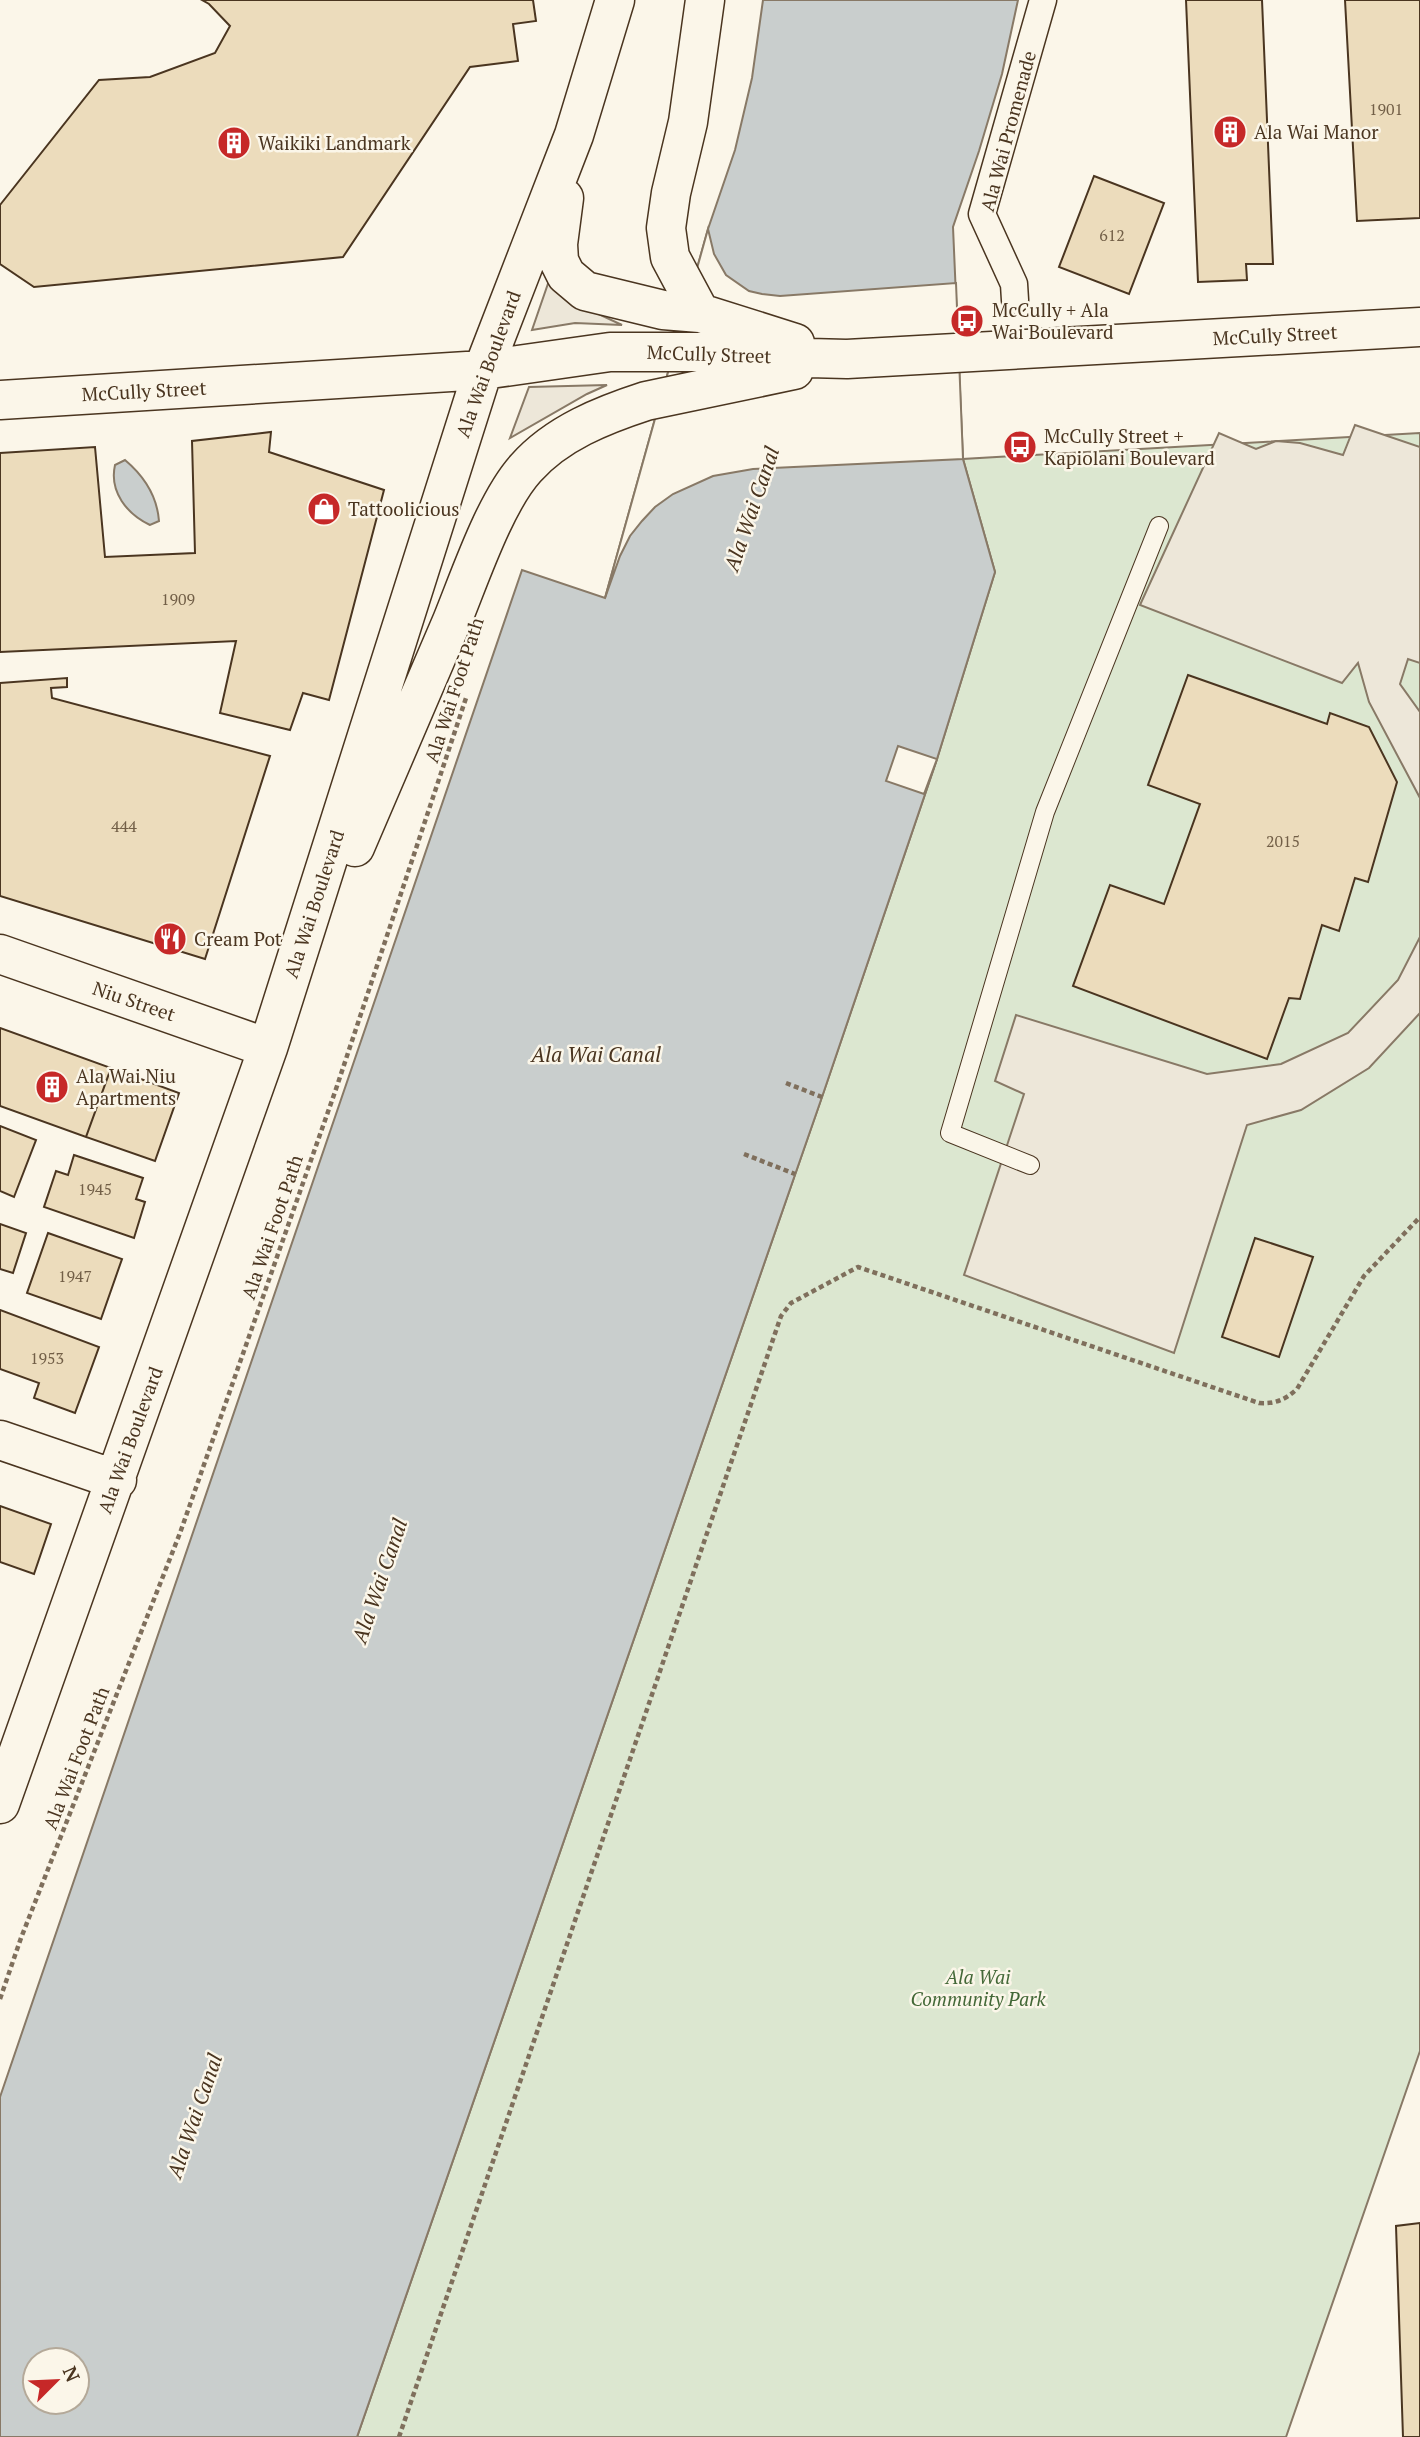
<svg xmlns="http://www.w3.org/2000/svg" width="1420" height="2437" font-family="'PT Serif',serif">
	<rect width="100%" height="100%" fill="#fbf6e9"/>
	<!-- green -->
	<path fill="#dce7d0" stroke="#887966" stroke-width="2" d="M1420 433V2051L1286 2437H357L822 1097 937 759 995 572 963 459Z"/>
	<!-- parking -->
	<path fill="#ede7d9" stroke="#887966" stroke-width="2" d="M552 272 596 313 622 325 575 323 532 330Z
		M607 385 587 394 510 438 529 387Z
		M1355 425 1420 447V663L1408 659 1400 684 1420 712V798L1369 702 1358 663 1342 683 1140 605 1219 433 1256 449 1276 441 1300 443 1343 455Z
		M1420 937V1013L1369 1068 1301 1110 1247 1125 1174 1353 964 1275 1024 1094 995 1081 1016 1015 1207 1074 1281 1064 1348 1033 1398 980Z"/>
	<!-- water -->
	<path fill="#c9cecd" stroke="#887966" stroke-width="2" fill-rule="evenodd" d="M763 0H1018L1002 74 979 151 953 227 963 459 995 572 937 759 822 1097 357 2437H0V2097L522 570 605 598 708 229 735 150 752 78ZM35 2360H77V2402H35Z
		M125 460C144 476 157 495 159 521L150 525C127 514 109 492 115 465Z"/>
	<!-- pier -->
	<path fill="#fbf6e9" stroke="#887966" stroke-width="2" d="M708 229 714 254 726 275 749 291 762 294 780 296 956 283 963 459 753 469 713 476 673 494 655 507 642 521 630 536 620 556 605 598Z
		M898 746 937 759 924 794 886 781Z"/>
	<!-- building -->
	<path fill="#ecdcbc" stroke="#4a3520" stroke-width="2" d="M202 0H533L536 21 513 24 518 61 470 67 343 257 34 287 0 264V205L99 80 150 77 215 53 230 26 209 4Z
		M1186 0H1262L1273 264H1246L1247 280 1198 282Z
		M1345 0H1420V218L1357 221Z
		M1094 176 1164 203 1129 294 1059 267Z
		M271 432 269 452 384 490 329 700 303 693 290 730 220 713 236 641 0 652V453L95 447 105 557 195 553 192 441Z
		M1188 675 1327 724 1330 713 1369 727 1397 782 1368 882 1355 878 1339 931 1322 925 1300 999 1289 998 1267 1059 1073 986 1110 885 1164 904 1200 804 1148 785Z
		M67 678V687L51 688 52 698 270 756 205 959 0 896V683Z
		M0 1028 111 1068 86 1137 0 1106Z
		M111 1068 179 1093 155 1161 86 1137Z
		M0 1126 36 1140 14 1197 0 1191Z
		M74 1155 143 1178 136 1199 145 1202 134 1238 44 1207 56 1171 68 1175Z
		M0 1224 26 1233 13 1273 0 1269Z
		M48 1233 122 1259 101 1319 27 1293Z
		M1255 1238 1313 1257 1279 1357 1222 1337Z
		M0 1310 99 1347 75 1413 34 1398 39 1383 0 1369Z
		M0 1506 51 1524 34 1574 0 1562Z
		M1420 2223V2437H1403L1396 2226Z"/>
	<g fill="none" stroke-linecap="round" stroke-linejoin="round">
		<defs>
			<path id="service" d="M1030 1165 950 1133 1045 812 1159 526"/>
			<path id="pedestrian" d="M1015 300 1014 284 982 214 1043 0"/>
			<path id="secondary" d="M564 198 558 244 559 261 566 275 585 291 663 310 700 313 795 343
				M700 313 670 257 666 228 671 193 688 122 705 0
				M0 400 483 370 610 352H722L771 357 847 359 1420 327
				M355 847C387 771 420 696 452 621 470 577 495 502 526 468 557 433 603 415 646 401L794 370
				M0 954 268 1048
				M0 1440 117 1480
				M0 1804 268 1048 483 370 574 135 615 0"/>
		</defs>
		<!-- service casing -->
		<use href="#service" stroke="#4a3520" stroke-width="20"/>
		<!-- pedestrian casing -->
		<use href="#pedestrian" stroke="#4a3520" stroke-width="29"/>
		<!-- secondary casing -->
		<use href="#secondary" stroke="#4a3520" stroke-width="41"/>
		<!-- path -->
		<path stroke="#7f6f5c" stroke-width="4.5" stroke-dasharray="5 3.5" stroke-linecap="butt" d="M786 1083 822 1097
			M744 1154 795 1174
			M0 1999 21 1938 180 1533 336 1089 467 695
			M399 2437 781 1316 791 1303 858 1267 1259 1403C1275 1404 1285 1400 1297 1389L1364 1276 1420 1217"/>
		<!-- service -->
		<use href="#service" stroke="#fbf6e9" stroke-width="18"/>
		<!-- pedestrian -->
		<use href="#pedestrian" stroke="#fbf6e9" stroke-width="26"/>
		<!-- secondary -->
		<use href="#secondary" stroke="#fbf6e9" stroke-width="38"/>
	</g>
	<!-- icons -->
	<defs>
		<symbol id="building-disc" viewBox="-11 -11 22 22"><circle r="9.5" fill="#c62828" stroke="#fbf6e9"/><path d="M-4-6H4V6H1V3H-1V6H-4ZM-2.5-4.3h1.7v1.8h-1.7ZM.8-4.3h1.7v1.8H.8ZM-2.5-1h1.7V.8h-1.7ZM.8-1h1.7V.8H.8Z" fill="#fff"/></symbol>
		<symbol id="bus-disc" viewBox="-11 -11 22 22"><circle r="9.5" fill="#c62828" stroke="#fbf6e9"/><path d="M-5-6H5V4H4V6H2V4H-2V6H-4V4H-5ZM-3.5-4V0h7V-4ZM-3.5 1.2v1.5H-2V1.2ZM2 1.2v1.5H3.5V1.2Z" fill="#fff"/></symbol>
		<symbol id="shop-disc" viewBox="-11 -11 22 22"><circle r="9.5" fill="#c62828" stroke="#fbf6e9"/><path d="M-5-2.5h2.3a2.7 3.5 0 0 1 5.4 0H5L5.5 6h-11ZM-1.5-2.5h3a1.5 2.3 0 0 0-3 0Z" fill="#fff"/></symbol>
		<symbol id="restaurant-disc" viewBox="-11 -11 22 22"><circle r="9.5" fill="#c62828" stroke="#fbf6e9"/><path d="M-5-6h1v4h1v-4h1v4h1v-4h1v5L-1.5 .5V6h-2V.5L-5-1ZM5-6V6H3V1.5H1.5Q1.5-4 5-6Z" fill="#fff"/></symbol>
	</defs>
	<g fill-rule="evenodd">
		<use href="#building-disc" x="1211" y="113" width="38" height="38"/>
		<use href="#building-disc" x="215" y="124" width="38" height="38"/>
		<use href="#bus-disc" x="948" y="302" width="38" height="38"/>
		<use href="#bus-disc" x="1001" y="428" width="38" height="38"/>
		<use href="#shop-disc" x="305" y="490" width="38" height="38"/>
		<use href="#restaurant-disc" x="151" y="920" width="38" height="38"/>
		<use href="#building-disc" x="33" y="1068" width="38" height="38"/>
	</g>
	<g text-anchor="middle" stroke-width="5" stroke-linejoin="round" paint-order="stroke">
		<!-- number labels -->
		<g font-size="16" fill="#725f47">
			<text x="1386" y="115">1901</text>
			<text x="1112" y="241">612</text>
			<text x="178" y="605">1909</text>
			<text x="124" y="832">444</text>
			<text x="1283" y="847">2015</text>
			<text x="95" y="1195">1945</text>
			<text x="75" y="1282">1947</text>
			<text x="47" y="1364">1953</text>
		</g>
		<!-- street labels -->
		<g font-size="19" fill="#4a3520" stroke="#fbf6e9">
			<text transform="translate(1008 131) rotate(-75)" y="7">Ala Wai Promenade</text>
			<text transform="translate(1275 335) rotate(-3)" y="7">McCully Street</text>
			<text transform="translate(709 354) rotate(2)" y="7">McCully Street</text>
			<text transform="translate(488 364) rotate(-70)" y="7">Ala Wai Boulevard</text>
			<text transform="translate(144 391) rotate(-3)" y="7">McCully Street</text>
			<text transform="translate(454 690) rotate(-72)" y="7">Ala Wai Foot Path</text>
			<text transform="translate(314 904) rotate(-72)" y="7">Ala Wai Boulevard</text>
			<text transform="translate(134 1001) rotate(19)" y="7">Niu Street</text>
			<text transform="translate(272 1227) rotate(-71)" y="7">Ala Wai Foot Path</text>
			<text transform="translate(130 1440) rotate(-70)" y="7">Ala Wai Boulevard</text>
			<text transform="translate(76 1758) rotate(-69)" y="7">Ala Wai Foot Path</text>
		</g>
		<!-- poi labels -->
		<g font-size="19" fill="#4a3520" stroke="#fbf6e9" text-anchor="start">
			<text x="1254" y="139">Ala Wai Manor</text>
			<text x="258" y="150">Waikiki Landmark</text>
			<text x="992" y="317">McCully + Ala<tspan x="992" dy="22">Wai Boulevard</tspan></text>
			<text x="1044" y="443">McCully Street +<tspan x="1044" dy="22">Kapiolani Boulevard</tspan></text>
			<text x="348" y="516">Tattoolicious</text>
			<text x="194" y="946">Cream Pot</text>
			<text x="76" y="1083">Ala Wai Niu<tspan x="76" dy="22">Apartments</tspan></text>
		</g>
		<!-- park labels -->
		<g font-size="19" font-style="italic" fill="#436837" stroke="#fbf6e9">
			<text x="978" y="1984">Ala Wai<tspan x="978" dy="22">Community Park</tspan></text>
		</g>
		<!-- water labels -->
		<g font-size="21" font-style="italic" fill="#4a3520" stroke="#fbf6e9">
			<text transform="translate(752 509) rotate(-71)" y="7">Ala Wai Canal</text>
			<text x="596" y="1062">Ala Wai Canal</text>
			<text transform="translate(380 1581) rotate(-71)" y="7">Ala Wai Canal</text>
			<text transform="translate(195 2116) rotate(-71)" y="7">Ala Wai Canal</text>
		</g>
	</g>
	<!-- north arrow -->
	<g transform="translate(56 2381) rotate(66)"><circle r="33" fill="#fbf6e9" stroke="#b4a999" stroke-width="2"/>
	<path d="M0-5L12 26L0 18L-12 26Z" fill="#c62828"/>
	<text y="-10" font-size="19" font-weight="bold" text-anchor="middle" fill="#4a3520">N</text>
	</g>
</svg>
